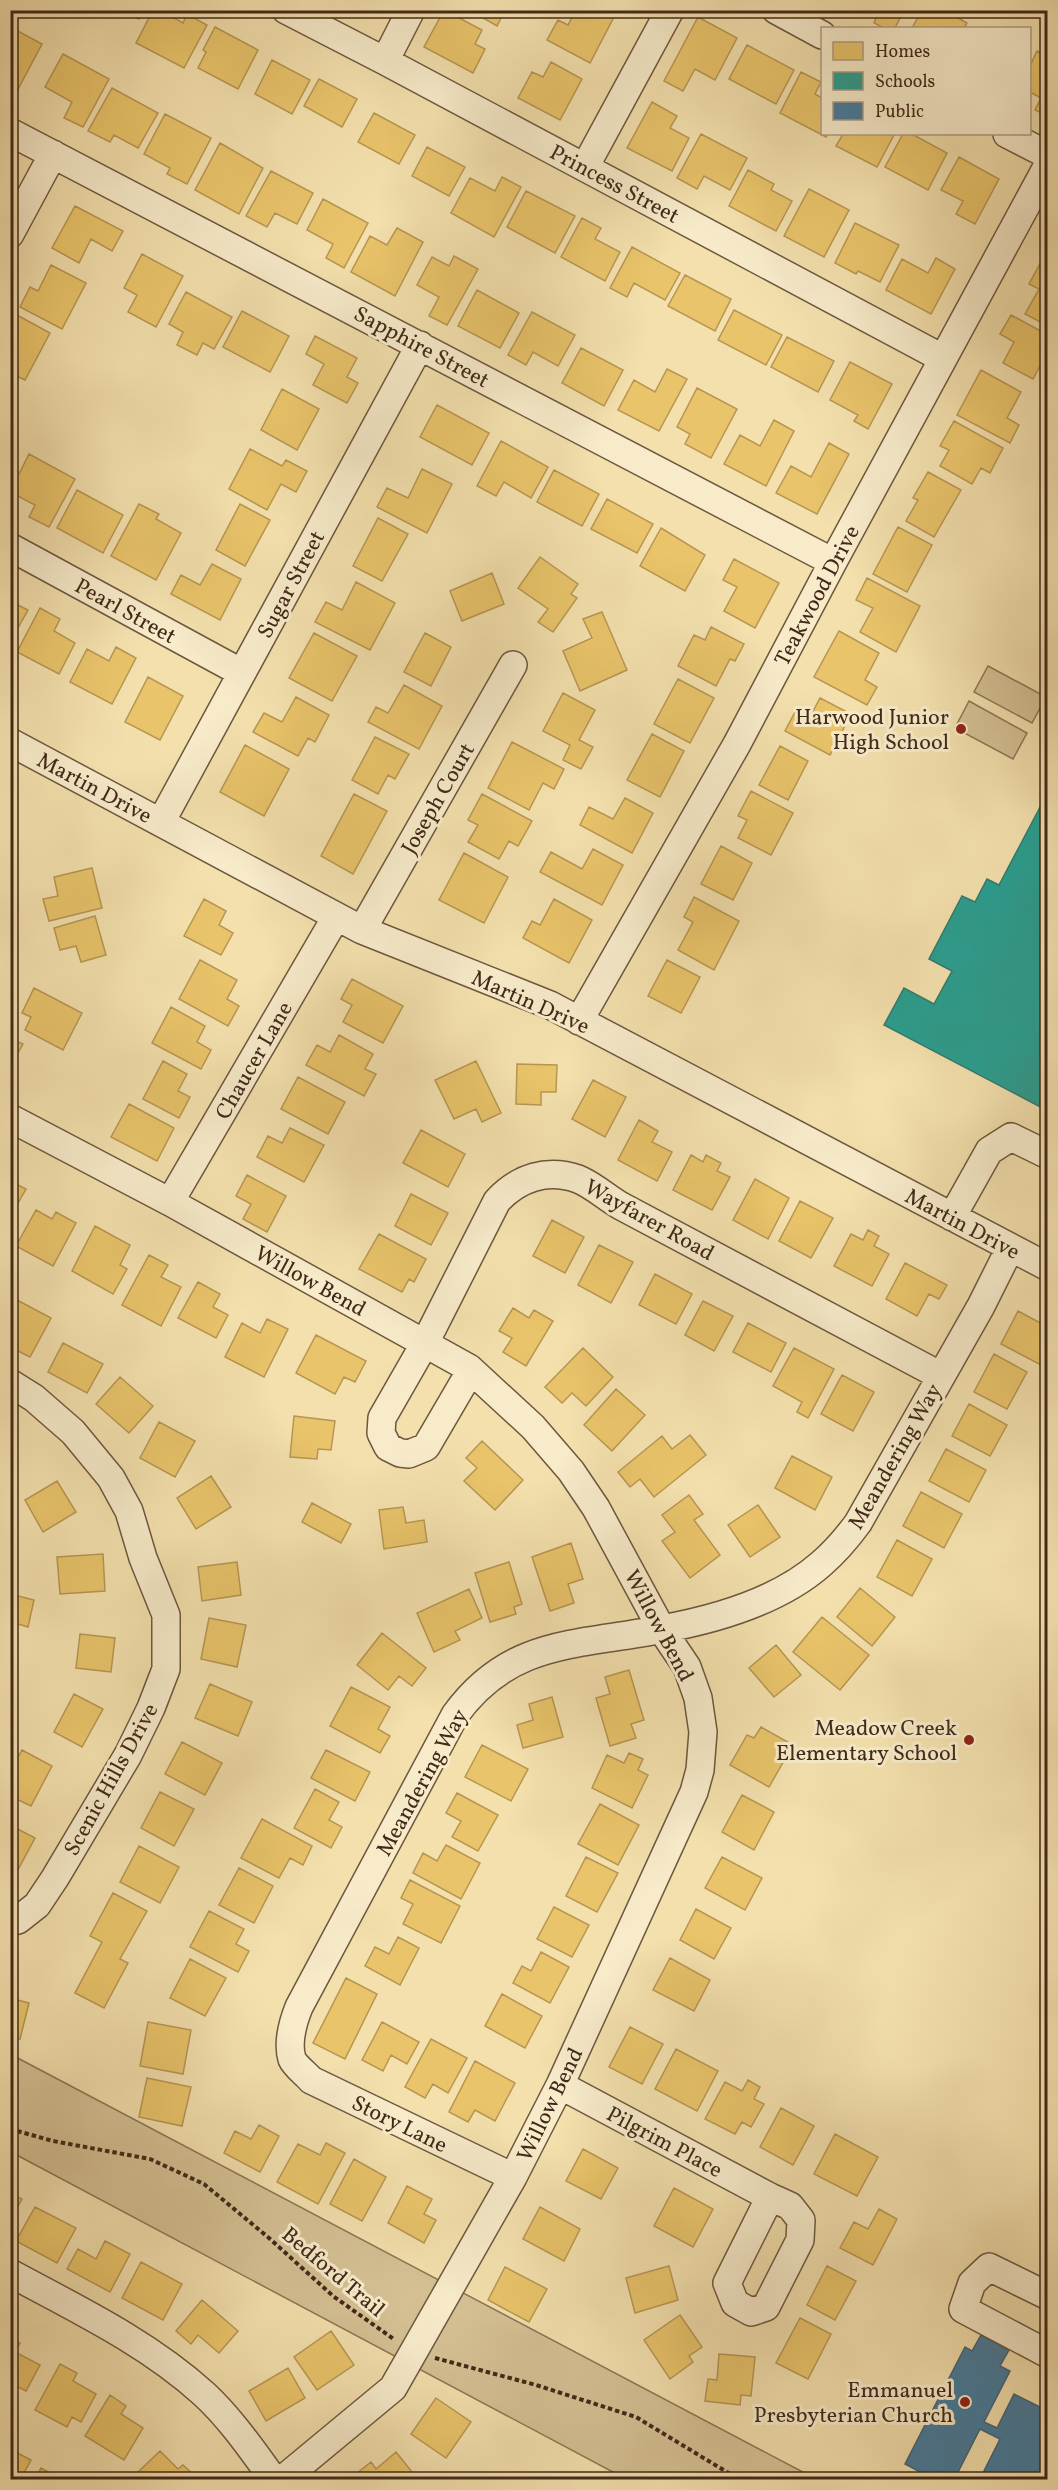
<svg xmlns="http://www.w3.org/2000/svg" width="1058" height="2490" font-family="Vollkorn,serif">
	<rect width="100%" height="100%" fill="#f3e0ad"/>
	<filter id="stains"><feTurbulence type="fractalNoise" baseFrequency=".00333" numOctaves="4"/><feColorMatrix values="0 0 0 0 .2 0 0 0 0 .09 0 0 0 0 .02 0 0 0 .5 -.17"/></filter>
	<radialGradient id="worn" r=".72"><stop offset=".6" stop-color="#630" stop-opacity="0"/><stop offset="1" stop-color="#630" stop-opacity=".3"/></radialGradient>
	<!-- green -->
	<path fill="#d5c194" stroke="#8b7556" stroke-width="1.5" d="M988 666 1046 697 1032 723 974 692Z
		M969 701 1027 733 1013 759 955 728Z
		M10 2054 816 2479H626L11 2152Z"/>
	<!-- homes -->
	<path fill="#e9c46a" stroke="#b79652" stroke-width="1.5" d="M122 10H144L139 19Z
		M153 10H160L183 23 187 14 207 25 184 68 136 43Z
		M444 10 482 30 475 44 485 49 473 73 424 47Z
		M469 10H505L497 26Z
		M576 10 589 14 590 10H606L615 15 590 63 547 40 558 20 568 25Z
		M879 10H904L895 28H884L874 23Z
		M922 10H944L967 23 964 28H912Z
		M698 17 737 38 715 80 695 69 683 91 664 81Z
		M215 27 258 50 238 89 198 68 206 52 203 50Z
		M14 29 42 44 16 93 10 90V36Z
		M747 45 794 70 776 104 729 79Z
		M1037 51 1048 57V116L1035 110 1041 98 1030 92V66Z
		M63 54 109 79 83 127 64 118 72 102 45 87Z
		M272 60 310 80 292 114 255 94Z
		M551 62 582 79 560 120 518 98 532 72 543 77Z
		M801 72 821 82 815 94 822 98V134H828L826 137 780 113Z
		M319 79 357 99 342 127 304 106Z
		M112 88 158 113 138 148 114 135 110 142 88 131Z
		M652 102 677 116 670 128 689 138 672 171 627 148Z
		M374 113 415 135 399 164 358 142Z
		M165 114 211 138 187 184 167 174 170 168 144 154Z
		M701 134 747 158 730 190 704 176 697 189 677 178Z
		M843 134H890L894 135 877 167 836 146Z
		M903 134H912L947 153 928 190 885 167Z
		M220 143 263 168 239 214 195 190Z
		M427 147 465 167 449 196 412 176Z
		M959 157 999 179 975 224 956 214 963 201 941 190Z
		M748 170 774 184 771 190 792 201 776 231 729 206Z
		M271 171 313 193 297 224 275 213 267 227 246 216Z
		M502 177 521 187 494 237 451 213 470 178 495 191Z
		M809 189 849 210 824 257 784 236Z
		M526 191 575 216 555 253 507 227Z
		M323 199 368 223 344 268 326 258 333 244 307 230Z
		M75 206 123 231 112 251 91 239 79 263 52 248Z
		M582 218 601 228 595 239 620 252 605 281 561 257Z
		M855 223 899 245 880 282 858 271 856 274 835 263Z
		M397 228 423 242 395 296 351 272 370 236 387 245Z
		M632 247 680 273 665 300 634 283 627 297 610 288Z
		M142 254 183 276 156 327 128 312 137 295 124 288Z
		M454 256 478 269 447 325 429 316 439 297 417 285 432 257 449 266Z
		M936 258 955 269 931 314 886 290 902 259 928 273Z
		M1041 262 1048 265V326L1025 314 1039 289 1029 284Z
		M51 265 86 283 62 329 20 307 30 287 38 291Z
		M685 275 731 299 715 331 668 306Z
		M477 290 519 313 500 348 458 326Z
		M186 292 232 317 214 349 203 343 197 355 177 345 183 332 169 324Z
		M734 310 782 335 766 365 718 340Z
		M242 311 289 336 270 372 223 347Z
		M532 312 575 335 558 366 533 352 526 365 508 355Z
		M17 315 50 333 25 380 10 373V328Z
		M1011 315 1048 335V351L1033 379 1003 363 1014 342 1000 334Z
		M315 336 357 358 347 377 358 383 347 403 313 385 324 364 306 354Z
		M787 337 834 361 818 392 771 367Z
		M581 348 623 370 604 406 562 383Z
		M850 362 892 384 868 429 854 421 858 415 830 400Z
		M667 369 687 379 659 431 618 410 634 380 655 392Z
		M981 370 1021 392 1007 418 1019 425 1010 443 957 415Z
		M697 388 737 409 711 458 685 444 690 434 677 427Z
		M282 389 319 409 297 450 261 430Z
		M437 405 489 433 472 465 420 437Z
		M774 420 794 431 766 486 724 464 740 435 760 446Z
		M954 421 1003 448 990 473 981 468 972 484 940 466 949 450 940 446Z
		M501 441 548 467 531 498 504 482 496 496 477 486Z
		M829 443 849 454 817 514 776 493 791 466 811 477Z
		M250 449 282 466 286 460 307 471 296 492 281 484 267 510 229 489Z
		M29 454 75 479 49 527 29 517 35 505 10 492Z
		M422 469 452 484 427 533 377 507 387 488 408 498Z
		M554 470 599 494 582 526 537 502Z
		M928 472 961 490 934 537 906 521 918 500 913 498Z
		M77 490 123 515 103 553 57 528Z
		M607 499 653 524 637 553 591 529Z
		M139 504 159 514 156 519 181 533 156 580 111 556Z
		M240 504 270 520 245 566 216 550Z
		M378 518 408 534 382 581 353 566Z
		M898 527 932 545 907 592 873 574Z
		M661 528 705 555 685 591 640 566Z
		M540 557 578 584 571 594 577 598 553 632 538 622 548 609 518 588Z
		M734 559 779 583 755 628 724 611 737 587 723 580Z
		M212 564 241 579 220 620 171 594 181 575 200 585Z
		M492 573 504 604 462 621 450 591Z
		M867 578 920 606 896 652 860 632 873 608 856 600Z
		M356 582 395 603 370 650 315 622 326 602 342 610Z
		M10 601 28 610 10 642Z
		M40 608 60 619 54 631 75 643 59 674 17 652Z
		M602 612 627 670 580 691 563 651 592 638 583 619Z
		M711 627 744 644 735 661 730 659 716 686 678 666 694 635 705 640Z
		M839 631 879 653 865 680 877 687 867 705 814 677Z
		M314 633 357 656 332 701 289 678Z
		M425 633 451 647 431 686 404 672Z
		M116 647 136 658 112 704 70 682 87 649 109 661Z
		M148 677 183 696 160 740 125 722Z
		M678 679 714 698 690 743 654 724Z
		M404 685 442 706 419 749 368 722 376 707 388 713Z
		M563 693 595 710 579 740 593 747 581 769 563 760 570 745 543 731Z
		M296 697 329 715 315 742 308 738 298 756 253 732 264 713 282 722Z
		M820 698 851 714 830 755 785 731 795 712 809 719Z
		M652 734 684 751 660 797 627 780Z
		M375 737 409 754 395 779 388 775 378 794 352 780Z
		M512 742 564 769 554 789 543 783 529 810 488 788Z
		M245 745 289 769 264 816 220 792Z
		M780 746 808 761 788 800 759 785Z
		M751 791 793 813 771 855 738 838 747 820 738 816Z
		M354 794 387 811 353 874 321 856Z
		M482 794 532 821 518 846 509 841 499 859 468 842 478 825 468 820Z
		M625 798 653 813 632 853 580 825 589 807 613 819Z
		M721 846 752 863 733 900 701 884Z
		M593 849 623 865 602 905 540 872 551 852 582 869Z
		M464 853 508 877 484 923 439 900Z
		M92 868 102 908 49 921 43 899 58 896 54 877Z
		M694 897 739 921 714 970 678 950 693 922 684 917Z
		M204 899 226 911 219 925 233 933 221 955 184 936Z
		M554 899 592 920 569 963 523 938 532 921 540 925Z
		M95 916 106 955 81 962 76 946 60 950 54 928Z
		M200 960 237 980 227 999 239 1006 228 1026 179 999Z
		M667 960 700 977 681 1013 648 996Z
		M352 979 403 1006 383 1043 343 1022 352 1005 341 999Z
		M34 988 82 1013 63 1050 25 1030 31 1017 22 1013Z
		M171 1007 205 1026 197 1042 211 1050 201 1069 152 1043Z
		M339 1035 373 1054 365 1069 376 1074 364 1096 306 1065 317 1045 330 1052Z
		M10 1038 23 1044 10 1067Z
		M163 1061 187 1074 178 1091 190 1097 179 1118 143 1099Z
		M476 1061 501 1113 482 1122 476 1109 454 1119 435 1080Z
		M517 1064 557 1065 556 1092H541V1105L516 1104Z
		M298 1077 345 1102 328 1134 281 1109Z
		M593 1080 626 1097 605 1137 572 1119Z
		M129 1104 174 1128 157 1161 111 1137Z
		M639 1120 658 1131 652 1142 672 1152 657 1181 618 1160Z
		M290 1128 324 1145 304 1182 257 1157 268 1136 282 1143Z
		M421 1130 465 1154 448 1187 403 1163Z
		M691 1155 703 1162 706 1155 721 1163 717 1171 730 1177 712 1210 673 1190Z
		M247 1175 286 1196 267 1232 243 1219 251 1204 236 1196Z
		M755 1179 789 1198 768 1239 733 1220Z
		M10 1181 26 1189 10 1217Z
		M411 1194 448 1213 431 1245 395 1226Z
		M800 1201 833 1218 811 1258 779 1241Z
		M36 1210 52 1219 56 1212 76 1223 53 1266 16 1246Z
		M552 1220 584 1237 565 1273 533 1256Z
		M95 1226 130 1245 120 1265 127 1269 113 1294 72 1271Z
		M868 1230 879 1236 874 1246 889 1254 872 1286 834 1266 851 1234 863 1240Z
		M379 1234 426 1259 414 1282 409 1279 402 1292 359 1269Z
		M599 1245 633 1262 611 1303 578 1285Z
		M149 1255 168 1265 161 1277 181 1287 161 1326 122 1305Z
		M905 1263 947 1285 939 1299 929 1294 917 1316 886 1299Z
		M655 1274 692 1294 676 1324 639 1305Z
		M198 1282 220 1294 213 1307 228 1315 216 1338 178 1318Z
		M17 1300 51 1318 30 1357 10 1347V1312Z
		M703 1301 733 1316 714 1351 685 1335Z
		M513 1308 529 1318 534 1310 553 1321 526 1366 503 1352 512 1338 499 1331Z
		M1018 1311 1048 1327V1352L1041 1365 1001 1344Z
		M267 1319 288 1329 264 1377 225 1357 242 1323 260 1333Z
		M748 1323 786 1343 771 1372 733 1352Z
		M316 1335 366 1361 355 1382 344 1377 335 1394 296 1373Z
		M63 1343 103 1364 87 1393 48 1372Z
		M583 1348 613 1377 586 1406 572 1393 562 1403 545 1387Z
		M794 1348 834 1369 808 1418 797 1412 802 1402 773 1386Z
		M994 1354 1027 1372 1007 1409 974 1392Z
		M842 1375 874 1392 853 1431 821 1414Z
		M120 1377 153 1406 129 1433 96 1404Z
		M616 1389 645 1415 612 1451 584 1425Z
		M969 1404 1007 1425 990 1456 952 1436Z
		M294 1416 335 1421 331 1450 318 1449 317 1459 290 1457Z
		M159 1422 195 1441 175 1477 140 1458Z
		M690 1435 706 1455 654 1497 640 1479 630 1487 618 1472 662 1436 672 1449Z
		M482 1441 523 1480 495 1510 464 1481 477 1468 466 1458Z
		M946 1449 986 1470 969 1502 929 1481Z
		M792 1456 832 1477 815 1510 775 1488Z
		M211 1476 231 1507 196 1529 177 1498Z
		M57 1481 76 1512 43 1532 25 1500Z
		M921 1492 962 1514 944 1548 903 1526Z
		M689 1495 703 1514 694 1520 720 1555 690 1578 662 1541 675 1532 662 1515Z
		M312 1503 351 1524 341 1543 302 1522Z
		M758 1505 780 1537 750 1557 728 1525Z
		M403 1507 406 1523 424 1520 427 1542 384 1549 379 1510Z
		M897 1540 932 1559 912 1596 877 1577Z
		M571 1543 583 1579 568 1584 574 1603 550 1611 532 1557Z
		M103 1554 105 1591 60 1594 57 1557Z
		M237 1562 241 1595 202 1601 198 1567Z
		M509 1562 522 1604 514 1607 516 1614 490 1622 475 1573Z
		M860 1588 895 1617 872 1646 837 1617Z
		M469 1589 482 1618 455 1631 460 1640 434 1652 417 1613Z
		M10 1594 34 1600 28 1627 18 1624 11 1654Z
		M822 1617 869 1655 840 1690 793 1652Z
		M209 1618 246 1625 237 1667 201 1659Z
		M382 1633 426 1668 412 1686 399 1676 388 1690 357 1665Z
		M80 1634 115 1638 111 1672 76 1668Z
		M776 1645 801 1675 774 1697 749 1668Z
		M629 1670 644 1720 631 1724 636 1738 610 1746 596 1698 610 1694 605 1677Z
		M210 1684 252 1702 238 1736 195 1718Z
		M351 1687 390 1707 378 1729 390 1736 380 1753 330 1726Z
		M74 1694 103 1709 82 1747 54 1732Z
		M552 1697 563 1737 523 1748 517 1725 533 1720 529 1704Z
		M761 1727 793 1745 769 1787 730 1765 747 1735 754 1738Z
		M182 1742 222 1763 205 1795 165 1774Z
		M482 1745 528 1769 511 1801 465 1777Z
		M22 1750 52 1766 31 1806 10 1796V1771Z
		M326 1750 370 1772 355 1801 311 1778Z
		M629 1753 643 1759 638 1770 648 1775 632 1808 592 1788 607 1755 624 1763Z
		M315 1789 339 1802 329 1820 342 1827 331 1848 294 1828Z
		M160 1792 194 1809 174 1846 141 1828Z
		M457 1793 498 1815 478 1851 452 1837 461 1821 446 1813Z
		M742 1795 774 1812 754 1850 722 1832Z
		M600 1804 639 1825 618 1865 578 1844Z
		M262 1819 312 1846 303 1865 290 1858 279 1878 241 1858Z
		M10 1825 35 1838 14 1877 10 1875Z
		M446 1845 480 1863 461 1899 413 1873 423 1853 437 1861Z
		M139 1846 179 1867 160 1903 120 1882Z
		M586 1857 618 1873 597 1912 566 1896Z
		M722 1857 762 1878 745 1910 705 1888Z
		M239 1868 273 1886 254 1923 219 1905Z
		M410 1880 460 1906 441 1943 403 1924 413 1904 401 1898Z
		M113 1893 147 1911 120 1959 128 1963 104 2008 75 1993 102 1942 90 1936Z
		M554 1907 589 1925 572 1957 537 1939Z
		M696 1909 731 1928 714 1959 680 1940Z
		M209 1911 244 1929 236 1944 249 1951 238 1972 190 1947Z
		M398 1937 419 1948 400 1985 365 1966 375 1947 389 1954Z
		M541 1952 569 1967 550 2003 513 1983 522 1966 531 1971Z
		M670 1958 710 1980 694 2011 653 1990Z
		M190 1959 226 1978 205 2016 170 1998Z
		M346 1978 377 1994 345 2059 313 2043Z
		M502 1994 542 2016 525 2048 485 2026Z
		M10 1998 29 2003 20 2039 10 2037Z
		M148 2022 191 2030 183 2074 140 2066Z
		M382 2022 419 2042 407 2064 391 2055 383 2071 362 2060Z
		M630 2027 663 2044 642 2084 609 2067Z
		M431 2039 467 2058 448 2093 433 2084 425 2098 405 2087Z
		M676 2049 718 2071 697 2111 655 2089Z
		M475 2061 515 2083 495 2121 475 2110 468 2122 449 2112Z
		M147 2078 191 2087 182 2126 139 2117Z
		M748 2080 760 2087 754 2099 764 2104 751 2127 742 2122 735 2134 705 2119 725 2082 742 2091Z
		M781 2108 814 2126 793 2165 760 2147Z
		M259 2125 279 2136 260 2172 224 2153 235 2131 251 2139Z
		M835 2134 878 2157 857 2196 814 2174Z
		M326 2143 345 2153 318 2204 277 2182 298 2144 320 2155Z
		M583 2149 618 2168 601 2199 566 2181Z
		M354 2159 386 2177 362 2221 330 2204Z
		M407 2186 432 2199 424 2214 436 2220 424 2243 388 2223Z
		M674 2188 713 2209 693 2247 654 2226Z
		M10 2193 22 2199 10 2221Z
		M35 2207 76 2228 57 2263 16 2241Z
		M540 2207 580 2229 564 2261 523 2239Z
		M879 2209 897 2219 873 2265 840 2248 854 2222 868 2229Z
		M105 2241 130 2254 110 2292 67 2269 78 2249 96 2259Z
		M141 2262 182 2284 163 2320 122 2298Z
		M669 2266 678 2300 635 2313 626 2278Z
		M827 2266 856 2281 835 2320 807 2305Z
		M505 2267 547 2289 529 2322 488 2300Z
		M202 2300 238 2331 219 2353 198 2335 191 2344 176 2331Z
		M680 2315 702 2347 689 2356 693 2362 670 2379 644 2340Z
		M800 2318 831 2334 808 2379 776 2363Z
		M331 2331 354 2365 317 2390 294 2357Z
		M10 2338 20 2343 15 2352 40 2365 26 2391 10 2383Z
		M719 2354 755 2357 751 2396 741 2395 740 2405 705 2401 708 2379 717 2380Z
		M60 2364 77 2373 73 2381 96 2394 81 2422 72 2417 67 2427 35 2410Z
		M288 2368 305 2398 266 2421 249 2391Z
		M110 2395 126 2406 121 2414 143 2428 124 2460 85 2436Z
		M436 2398 471 2422 446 2458 411 2434Z
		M10 2449 31 2460 20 2480H10Z
		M160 2451 178 2469 183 2465 198 2479 146 2480 138 2472Z
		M396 2452 416 2477 413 2480H360L356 2474 371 2462 376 2469Z
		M41 2468 63 2480H34Z"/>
	<!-- schools -->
	<path fill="#2a9d8f" stroke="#317a6c" stroke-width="1.5" d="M1048 792V1111L884 1025 904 988 934 1004 952 971 929 959 962 896 975 902 987 879 999 885Z"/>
	<!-- public -->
	<path fill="#457b9d" stroke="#446275" stroke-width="1.5" d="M981 2335 1009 2350 1000 2366 1010 2371 984 2422 997 2428 1014 2394 1048 2411V2440L1041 2453 1048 2458 1036 2480H985L988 2473 984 2471 1000 2439 980 2429 954 2480H935L905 2464 965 2347 972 2351Z"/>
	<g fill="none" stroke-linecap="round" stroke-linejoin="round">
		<defs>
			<path id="minor" d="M286 10 385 61 942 358
				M776 10 822 35
				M385 61 411 10
				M10 132 833 562
				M1007 134 1048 155
				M585 167 670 10
				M10 234 53 154
				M10 547 242 673
				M10 742 362 930 550 1005 1048 1267
				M161 822 420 345
				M362 930 513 665
				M579 1021 737 744 833 562 1048 165
				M10 1118 170 1202 469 1368 533 1427 571 1471 596 1508 662 1630 687 1667 698 1698 703 1732 700 1770 694 1792 560 2085 513 2177 393 2388 282 2480
				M170 1202 336 917
				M952 1217 989 1151 1011 1137 1048 1155
				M471 1370 426 1447 409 1454 400 1453 388 1447 381 1433 382 1418 425 1343 497 1201C518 1178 547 1168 578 1179 593 1185 607 1198 621 1206L941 1376
				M10 1383 34 1398 73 1432 111 1478 129 1511 143 1558 166 1615V1669L151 1708 128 1755 55 1878 37 1905 18 1920 10 1922
				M560 2085 770 2197 727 2283 735 2303 751 2312 766 2307 800 2240 801 2220 790 2206 770 2197
				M513 2177 311 2080C306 2074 295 2066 292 2059 287 2042 293 2022 299 2007L455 1715C511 1638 579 1646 662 1629 717 1619 779 1601 821 1564 835 1552 847 1538 858 1523L981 1306 1010 1248
				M10 2273C77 2309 148 2343 204 2394 231 2419 252 2450 274 2480
				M1048 2296 989 2267 972 2283 963 2309 1048 2354"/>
		</defs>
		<!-- minor casing -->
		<use href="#minor" stroke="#6e573e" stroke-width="30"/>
		<!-- path -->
		<path stroke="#412919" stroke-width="4" stroke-dasharray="4.5 3" stroke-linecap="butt" d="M10 2129 53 2141 150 2159 204 2184 269 2238 333 2296 395 2340
			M435 2358 536 2385 636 2417 740 2480"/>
		<!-- minor -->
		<use href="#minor" stroke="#f7ebca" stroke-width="27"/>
	</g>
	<!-- markers -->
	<g fill="#8f2418" stroke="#f7ebca" stroke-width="2">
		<circle cx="961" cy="729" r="6"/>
		<circle cx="969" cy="1740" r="6"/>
		<circle cx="965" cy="2402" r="6"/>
	</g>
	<g text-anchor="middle" stroke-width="6" stroke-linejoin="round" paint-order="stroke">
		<!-- street labels -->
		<g font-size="22" fill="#412919" stroke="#f7ebca">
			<text transform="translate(615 183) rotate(28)" y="8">Princess Street</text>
			<text transform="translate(422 346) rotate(28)" y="8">Sapphire Street</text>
			<text transform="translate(290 584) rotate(-62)" y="8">Sugar Street</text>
			<text transform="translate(816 595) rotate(-62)" y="8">Teakwood Drive</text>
			<text transform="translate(126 610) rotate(29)" y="8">Pearl Street</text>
			<text transform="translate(95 787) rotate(28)" y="8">Martin Drive</text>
			<text transform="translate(437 798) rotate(-60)" y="8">Joseph Court</text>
			<text transform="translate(531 1001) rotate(24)" y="8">Martin Drive</text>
			<text transform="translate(253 1060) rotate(-60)" y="8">Chaucer Lane</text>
			<text transform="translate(650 1219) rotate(29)" y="8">Wayfarer Road</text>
			<text transform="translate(963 1223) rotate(28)" y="8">Martin Drive</text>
			<text transform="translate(311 1280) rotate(29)" y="8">Willow Bend</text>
			<text transform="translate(894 1456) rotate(-60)" y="8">Meandering Way</text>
			<text transform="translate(660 1625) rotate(62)" y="8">Willow Bend</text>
			<text transform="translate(110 1779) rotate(-61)" y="8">Scenic Hills Drive</text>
			<text transform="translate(421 1782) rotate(-61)" y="8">Meandering Way</text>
			<text transform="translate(549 2104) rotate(-64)" y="8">Willow Bend</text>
			<text transform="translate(400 2123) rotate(26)" y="8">Story Lane</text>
			<text transform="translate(665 2141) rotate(28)" y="8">Pilgrim Place</text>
			<text transform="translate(334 2271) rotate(40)" y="8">Bedford Trail</text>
		</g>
		<!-- poi labels -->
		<g font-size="22" fill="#412919" stroke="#f7ebca" text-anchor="end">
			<text x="949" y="724">Harwood Junior<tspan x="949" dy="25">High School</tspan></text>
			<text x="957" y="1735">Meadow Creek<tspan x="957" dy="25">Elementary School</tspan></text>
			<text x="953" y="2397">Emmanuel<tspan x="953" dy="25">Presbyterian Church</tspan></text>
		</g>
	</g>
	<!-- margin -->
	<rect width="1058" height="2490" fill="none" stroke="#f3e0ad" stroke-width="36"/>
	<rect x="12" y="12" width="1034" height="2466" fill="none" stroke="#412919" stroke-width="3"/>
	<rect x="18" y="18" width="1022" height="2454" fill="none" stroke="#412919" stroke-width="1.5"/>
	<!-- legend -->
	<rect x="821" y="27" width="210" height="108" fill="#f7ebca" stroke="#ae9d83" stroke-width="1.5"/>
	<rect x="833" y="42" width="30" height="18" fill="#e9c46a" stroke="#ae9d83" stroke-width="1.5"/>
	<text x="875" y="57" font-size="18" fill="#412919">Homes</text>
	<rect x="833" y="72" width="30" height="18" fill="#2a9d8f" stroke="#ae9d83" stroke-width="1.5"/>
	<text x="875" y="87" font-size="18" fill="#412919">Schools</text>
	<rect x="833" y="102" width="30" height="18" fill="#457b9d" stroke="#ae9d83" stroke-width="1.5"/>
	<text x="875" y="117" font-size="18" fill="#412919">Public</text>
	<rect width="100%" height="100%" filter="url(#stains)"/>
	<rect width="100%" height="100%" fill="url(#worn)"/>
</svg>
